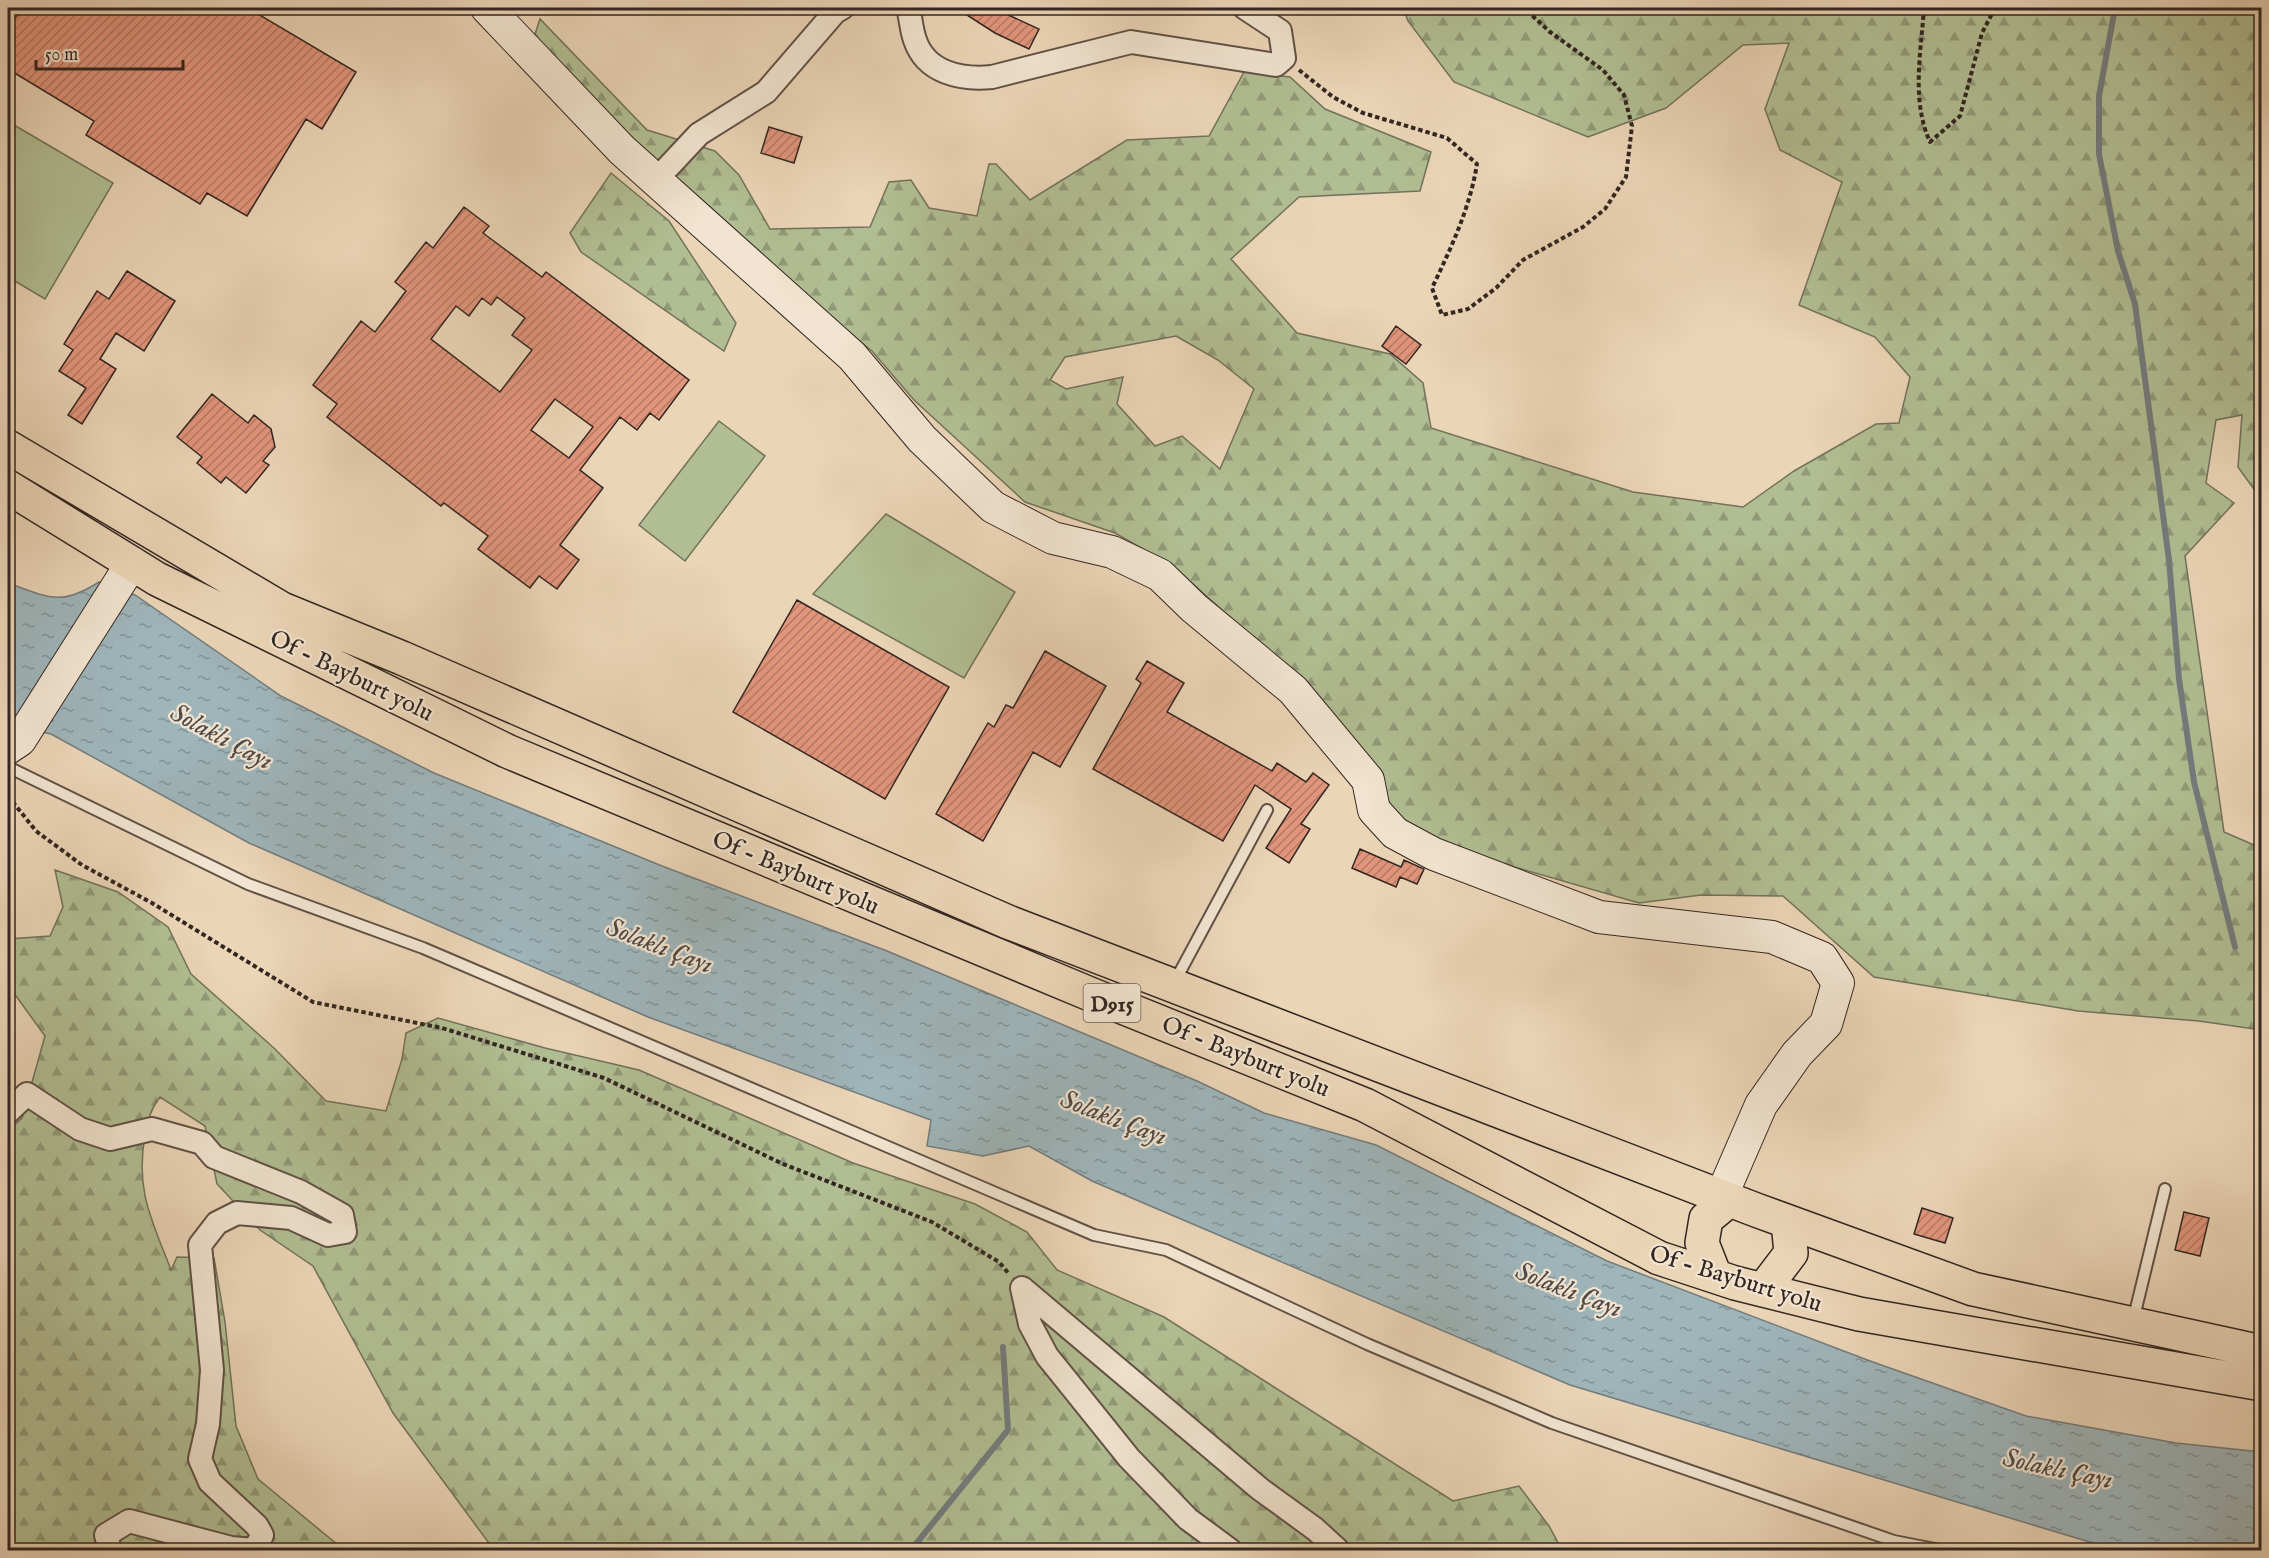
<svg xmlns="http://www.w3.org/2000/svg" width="2269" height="1558" font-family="'IM FELL English',serif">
	<defs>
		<pattern id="forest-firs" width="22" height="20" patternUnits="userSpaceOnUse" patternTransform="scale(1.5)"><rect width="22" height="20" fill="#b1be93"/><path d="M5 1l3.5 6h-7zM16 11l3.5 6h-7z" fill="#919a78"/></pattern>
		<pattern id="water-ripples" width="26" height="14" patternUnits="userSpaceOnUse" patternTransform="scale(1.5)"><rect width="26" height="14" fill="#9eb5ba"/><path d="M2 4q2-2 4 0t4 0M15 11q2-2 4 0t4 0" fill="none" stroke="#819397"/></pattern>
		<pattern id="building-hatch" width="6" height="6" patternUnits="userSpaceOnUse" patternTransform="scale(1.5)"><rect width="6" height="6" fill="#e1957b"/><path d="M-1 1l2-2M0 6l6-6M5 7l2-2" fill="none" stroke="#b77964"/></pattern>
	</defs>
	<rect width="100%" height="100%" fill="#ebd5b7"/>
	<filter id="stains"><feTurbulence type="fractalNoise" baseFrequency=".00333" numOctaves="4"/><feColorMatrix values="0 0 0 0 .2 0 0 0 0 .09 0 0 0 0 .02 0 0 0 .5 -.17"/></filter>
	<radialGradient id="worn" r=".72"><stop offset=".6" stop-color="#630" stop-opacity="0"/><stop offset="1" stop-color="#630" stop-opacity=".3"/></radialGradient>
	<!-- forest -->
	<path fill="url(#forest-firs)" stroke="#72725a" stroke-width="1.5" fill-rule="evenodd" d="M1403 8H2261V490L2256 492 2238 467 2242 415 2216 420 2206 483 2234 503 2185 556 2224 832 2261 848V1030L2199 1021 2078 1011 1874 977 1783 896 1701 895 1639 903 1518 868 1429 838 1392 810 1374 765 1288 669 1173 566 1115 533 1025 502 914 400 872 351 797 291 636 149 534 37 540 19 647 130 715 151 739 175 770 229 870 227 889 182 911 180 929 208 977 216 989 164H996L1030 200 1127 140 1209 136 1244 72 1290 77 1325 109 1431 152 1420 191 1299 197 1231 259 1297 333 1390 354 1423 383 1431 428 1633 492 1743 507 1794 471 1876 424 1899 423 1910 377 1875 337 1799 305 1842 182 1780 150 1765 109 1789 43 1743 45 1666 108 1588 137 1454 82 1408 21ZM1176 336 1218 360 1254 389 1220 469 1182 436 1155 446 1117 404 1123 377 1066 389 1050 380 1065 357Z
		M611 173 669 221 736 323 724 351 581 252 570 233Z
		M55 870 118 892 168 927 191 974 275 1049 326 1101 386 1111 402 1059 406 1033 438 1018 545 1048 639 1070 853 1163 975 1204 1027 1232 1057 1270 1164 1317 1453 1501 1519 1486 1549 1526 1562 1550H494L393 1413 313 1266 260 1230 217 1184 205 1126 160 1097C150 1110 148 1120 145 1135 135 1191 152 1220 171 1270L177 1257 214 1258 225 1322 236 1426 258 1479 344 1550H8V1131L22 1118 45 1036 8 985V939L50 936 63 907Z"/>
	<!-- garden -->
	<path fill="#b1be93" stroke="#72725a" stroke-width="1.5" d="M14 125 113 183 45 299 8 277V135Z
		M719 421 765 456 685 561 639 525Z
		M886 514 1015 592 964 678 813 594Z"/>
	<!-- water -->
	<path fill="url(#water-ripples)" stroke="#737c7d" stroke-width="1.5" d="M99 582 135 595 281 696 434 773 662 866 887 951 1197 1081 1264 1113 1376 1145 1607 1261 1870 1361 2026 1416 2176 1443 2261 1452V1550H2116L1570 1385 1092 1181 1029 1146 983 1156 927 1146 931 1120 648 1017 249 843 51 734 8 725V583C48 597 60 607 99 582Z"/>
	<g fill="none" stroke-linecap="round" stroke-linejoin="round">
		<!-- stream -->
		<path stroke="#737c7d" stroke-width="6" d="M2115 8 2099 96V154L2118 251 2135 304 2169 560 2179 679 2194 782 2235 947
			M911 1550 1008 1430 1003 1347"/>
	</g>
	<!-- building -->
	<path fill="url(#building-hatch)" stroke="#332621" stroke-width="1.5" fill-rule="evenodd" d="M21 8H248L356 72 322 129 306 119 247 216 207 193 200 204 86 135 94 121 8 69V30Z
		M956 8H993L1039 29 1029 49 995 33Z
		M769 127 802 137 794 163 761 153Z
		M464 207 489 226 483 233 542 277 546 272 689 380 659 420 650 413 637 430 620 417 580 470 603 488 560 545 579 560 557 589 539 576 530 588 478 549 488 536 444 503 441 506 327 417 337 404 313 385 361 321 375 332 406 291 395 282 426 242 433 248ZM497 297 525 318 512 335 532 350 500 392 431 339 456 306 469 316 482 298 491 305ZM555 399 593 427 569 458 531 430Z
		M127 271 175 301 144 351 116 333 100 359 116 369 82 424 68 415 86 388 59 371 73 350 64 344 97 291 109 299Z
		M1396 326 1421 345 1406 364 1382 346Z
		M212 394 248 423 254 415 271 429 275 447 263 461 269 465 246 493 226 477 221 483 197 463 202 457 177 437Z
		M797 600 949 687 885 799 733 712Z
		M1045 651 1106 686 1060 767 1033 752 983 841 936 814 988 723 994 727 1006 705 1013 708Z
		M1147 661 1184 683 1167 712 1272 771 1277 763 1306 782 1313 773 1329 785 1301 824 1310 829 1289 863 1266 848 1291 809 1255 785 1223 841 1093 769 1141 683 1136 679Z
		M1360 849 1401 867 1404 860 1424 869 1417 884 1400 877 1396 887 1352 868Z
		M1922 1208 1953 1218 1945 1243 1914 1234Z
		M2184 1212 2209 1218 2200 1256 2175 1250Z"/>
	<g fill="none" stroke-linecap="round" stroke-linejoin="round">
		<defs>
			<path id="lane" d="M8 767 248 884 423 948 1094 1235 1166 1250 1367 1344 1552 1423 1894 1541 1940 1550
				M1174 983 1267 810
				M2133 1321 2165 1189"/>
			<path id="street" d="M908 8C911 18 911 29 915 40 926 73 961 80 992 77L1131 42 1276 65 1284 58 1280 31 1245 8
				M656 180 699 134 766 92 835 12 842 8
				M8 1112 27 1094 80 1129 110 1139 152 1129 202 1143 214 1157 301 1192 342 1215 345 1232 328 1235 291 1218 237 1213 217 1223 200 1245 212 1370 208 1424 200 1459 210 1482 257 1526 262 1535 255 1550 231 1548 129 1521 106 1535 110 1550
				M1230 1550 1188 1519 1129 1458 1047 1356 1030 1324 1022 1288 1260 1489 1315 1529 1338 1550"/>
			<path id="secondary" d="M487 8 622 150 852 356 922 439 993 507 1053 538 1112 552 1160 575 1194 608 1293 690 1368 780 1374 810 1395 833 1434 854 1599 917 1772 937 1822 958 1838 983 1826 1024 1797 1054 1761 1105 1721 1197
				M8 748 20 740 132 563"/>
			<path id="highway" d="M8 447 282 609 402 658 1008 922 1756 1210 1973 1289 2262 1352
				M8 487 157 579 507 751 1090 994 1365 1105 1659 1258 1735 1283 1859 1314 2262 1384
				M1715 1276 1702 1243 1706 1219 1729 1200
				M1763 1290 1791 1253 1788 1222"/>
		</defs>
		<!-- lane casing -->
		<use href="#lane" stroke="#615246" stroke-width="14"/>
		<!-- street casing -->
		<use href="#street" stroke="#615246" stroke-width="26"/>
		<!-- secondary casing -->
		<use href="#secondary" stroke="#332621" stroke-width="34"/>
		<!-- highway casing -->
		<use href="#highway" stroke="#332621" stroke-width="36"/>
		<!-- path -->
		<path stroke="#332621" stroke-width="4" stroke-dasharray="4.5 3" stroke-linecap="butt" d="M1924 8C1921 53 1911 100 1930 142L1960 116 1982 33 1995 8
			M1299 70 1333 97 1363 113 1447 138 1477 164C1470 208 1451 248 1432 288L1442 315 1468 309 1496 288 1523 260 1583 227 1605 209 1626 177 1632 126 1624 95 1603 70 1550 32 1524 8
			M8 796 36 831 82 865 152 903 313 1002 442 1028 604 1078 783 1164 932 1222 999 1262 1009 1274"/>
		<!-- lane -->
		<use href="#lane" stroke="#f2e4d0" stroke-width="10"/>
		<!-- street -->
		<use href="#street" stroke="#f2e4d0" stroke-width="22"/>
		<!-- secondary -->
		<use href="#secondary" stroke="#f2e4d0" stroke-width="32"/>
		<!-- highway -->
		<use href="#highway" stroke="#ebd5b7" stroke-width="33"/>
	</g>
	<g text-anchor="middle" stroke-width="4.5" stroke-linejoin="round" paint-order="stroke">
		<!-- shield labels -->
		<rect fill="#f2e4d0" stroke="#6c5f56" stroke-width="1.5" x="1083.5" y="984" width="57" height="38" rx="4.5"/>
		<g font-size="22" font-weight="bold" fill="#332621">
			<text x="1112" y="1011">D915</text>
		</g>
		<!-- street labels -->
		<g font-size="24" fill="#332621" stroke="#f2e4d0">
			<text transform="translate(352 675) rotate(26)" y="8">Of - Bayburt yolu</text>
			<text transform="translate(796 872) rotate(23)" y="8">Of - Bayburt yolu</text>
			<text transform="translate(1246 1056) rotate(22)" y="8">Of - Bayburt yolu</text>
			<text transform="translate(1736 1278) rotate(17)" y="8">Of - Bayburt yolu</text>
		</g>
		<!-- water labels -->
		<g font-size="26" font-style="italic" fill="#4e4a47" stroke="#f2e4d0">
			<text transform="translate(222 736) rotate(28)" y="9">Solaklı Çayı</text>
			<text transform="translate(660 945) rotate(21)" y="9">Solaklı Çayı</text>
			<text transform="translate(1114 1117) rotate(21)" y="9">Solaklı Çayı</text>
			<text transform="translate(1569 1289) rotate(21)" y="9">Solaklı Çayı</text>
			<text transform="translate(2058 1468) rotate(12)" y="9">Solaklı Çayı</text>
		</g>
	</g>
	<!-- margin -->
	<rect width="2269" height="1558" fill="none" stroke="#ebd5b7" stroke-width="30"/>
	<rect x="9" y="9" width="2251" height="1540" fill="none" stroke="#332621" stroke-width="3"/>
	<rect x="15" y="15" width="2239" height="1528" fill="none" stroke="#332621" stroke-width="1.5"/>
	<!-- scale -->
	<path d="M36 60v9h147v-9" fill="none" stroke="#332621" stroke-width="3"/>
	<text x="45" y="60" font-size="18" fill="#332621" stroke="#f2e4d0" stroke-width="4.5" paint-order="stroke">50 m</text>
	<rect width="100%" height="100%" filter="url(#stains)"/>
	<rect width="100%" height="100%" fill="url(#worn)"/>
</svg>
